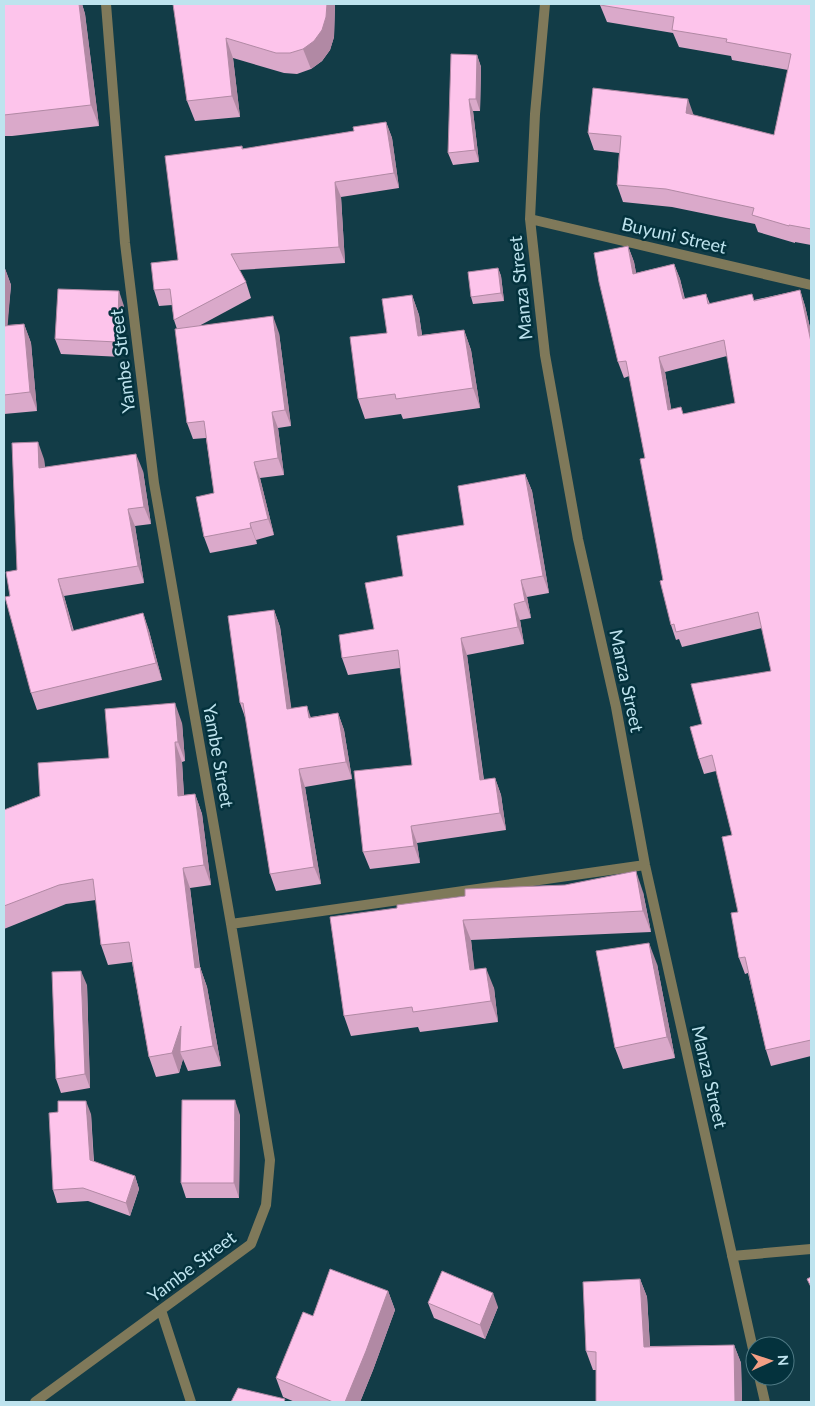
<svg xmlns="http://www.w3.org/2000/svg" width="815" height="1406" font-family="Lato,sans-serif">
	<rect width="100%" height="100%" fill="#123c47"/>
	<g fill="none" stroke-linecap="round" stroke-linejoin="round">
		<!-- minor -->
		<path stroke="#7f795a" stroke-width="10" d="M545 4 535 114 530 219 545 355 578 539 616 707 645 865 755 1358
			M530 219 811 285
			M231 924 645 865
			M732 1256 811 1249
			M161 1310 191 1402
			M759 1376 765 1402
			M35 1402 251 1244 266 1205 270 1160 231 924 154 483 125 243 106 4"/>
	</g>
	<!-- wall -->
	<path fill="#daa9ca" fill-rule="evenodd" d="M4 4H82L85 14 99 126 12 136H4Z
		M173 4H335L334 37 330 50 322 61 311 69 297 74 284 73 233 58 240 117 195 121 187 101Z
		M811 4V245L795 242V243L758 232 755 224 672 207 623 202 617 185 619 153 594 150 588 133 694 115 774 135 788 70 732 60 731 56 679 47 673 33 607 22 600 5Z
		M477 55 481 67 480 111H473L479 162 453 165 448 153Z
		M386 122 392 138 399 188 341 197 345 263 239 270 246 282 251 298 199 326 279 333 291 426 278 428 284 475 260 478 274 535 256 540 257 544 210 553 204 537 214 493 206 438 193 439 187 423 177 329 174 320 172 305 159 306 154 290 178 260 242 146 243 149 354 131Z
		M628 246 634 262 636 273 674 264 680 279 685 299 706 294 710 304 754 300 800 290 805 306 811 332V1056L771 1066 766 1050 748 973 745 974 739 958 738 912 732 835 716 771 704 774 699 759 702 724 771 671 762 628 682 647 679 639 676 640 671 625 645 458 629 376 624 378 618 362ZM727 356 735 403 684 414 671 409 665 372Z
		M4 266 11 285 7 325 24 324 31 343 37 411 4 414Z
		M498 268 501 276 504 301 473 304 471 297Z
		M412 295 419 315 422 335 464 330 471 350 480 408 403 419 401 414 365 419 358 399 387 333Z
		M124 306 122 357 61 354 55 339Z
		M44 459 45 468 143 471 151 524 135 526 144 583 64 596 74 631 143 613 149 631 162 680 37 710 31 693 10 596 17 570Z
		M525 474 532 491 549 593 527 597 531 618 520 620 524 644 467 655 484 780 495 778 501 795 506 830 417 843 420 863 370 869 363 852 412 765 400 668 348 675 342 658 374 629 403 576Z
		M274 610 280 627 291 709 311 717 338 713 344 730 352 779 305 787 321 884 276 891 270 874 246 720 240 703Z
		M182 723 185 761 182 762 184 795 195 794 202 814 211 885 190 888 200 967 207 987 221 1066 188 1071 183 1059 179 1073 156 1077 149 1057 132 962 108 965 101 945 96 900 66 904 4 929V810L40 796 109 758Z
		M643 892 651 932 471 940 474 970 494 988 498 1022 420 1032 418 1027 351 1036 344 1016 330 917Z
		M657 964 675 1058 623 1069 615 1048Z
		M87 985 90 1088 61 1093 56 1079Z
		M91 1114 94 1162 135 1176 139 1189 130 1216 88 1201 57 1203 53 1190Z
		M240 1115 239 1198H186L181 1183Z
		M640 1279 647 1297 650 1346 734 1345 741 1363 742 1402H596V1370H593L586 1351Z
		M388 1291 395 1310 373 1370 360 1402H295L283 1397 276 1378 313 1316Z
		M428 1303 498 1307 485 1339 434 1318Z"/>
	<!-- shaded-wall -->
	<path fill="#b189a4" d="M79 4H82L85 14 99 126 91 105Z
		M327 4H335L334 37 330 50 322 61 311 69 303 49Z
		M226 38 233 58 240 117 232 96Z
		M477 55 481 67 480 111 476 99Z
		M469 99 473 111 479 162 475 150Z
		M688 99 694 116 686 113Z
		M386 122 392 138 399 188 394 173Z
		M335 182 341 197 345 263 339 247Z
		M628 246 634 262 639 289 633 274Z
		M674 264 680 279 688 314 683 299Z
		M4 266 11 285 6 345 4 340Z
		M498 268 501 276 504 301 501 293Z
		M800 290 805 306 811 332V342Z
		M119 291 124 306 122 357 117 342Z
		M412 295 419 315 425 355 418 336Z
		M273 316 279 333 291 426 285 410Z
		M24 324 31 343 37 411 30 392Z
		M464 330 471 350 480 408 473 388Z
		M659 357 665 372 674 425 668 410Z
		M272 412 278 428 284 475 278 458Z
		M38 442 44 459 46 486 39 468Z
		M4 454 5 478 4 474Z
		M136 454 143 471 151 524 144 507Z
		M254 462 260 478 274 535 268 519Z
		M525 474 532 491 549 593 543 576Z
		M128 509 135 526 144 583 138 566Z
		M250 523 256 540 257 544 251 528Z
		M58 579 64 596 78 649 72 631Z
		M521 580 527 597 531 618 525 601Z
		M514 604 520 620 524 644 518 627Z
		M274 610 280 627 294 727 287 709Z
		M143 613 149 631 162 680 156 663Z
		M461 638 467 655 486 797 480 780Z
		M175 703 182 723 185 761 178 742Z
		M307 706 313 724 309 718Z
		M338 713 344 730 352 779 346 762Z
		M175 742 182 762 185 816 178 796Z
		M299 769 305 787 321 884 314 867Z
		M495 778 501 795 506 830 500 813Z
		M195 794 202 814 211 885 204 865Z
		M411 826 417 843 420 863 414 846Z
		M183 868 190 888 202 988 195 968Z
		M636 871 643 892 651 932 643 911Z
		M463 920 471 940 477 990 470 970Z
		M649 943 657 964 675 1058 667 1037Z
		M200 967 207 987 221 1066 213 1046Z
		M486 968 494 988 498 1022 491 1001Z
		M81 971 87 985 90 1088 85 1074Z
		M181 1026 180 1052 183 1059 179 1073 172 1053Z
		M235 1100 240 1115 239 1198 234 1183Z
		M86 1101 91 1114 94 1173 90 1160Z
		M135 1176 139 1189 130 1216 126 1203Z
		M640 1279 647 1297 651 1365 644 1347Z
		M388 1291 395 1310 373 1370 360 1402H345Z
		M493 1293 498 1307 485 1339 480 1325Z
		M734 1345 741 1363 742 1402H735Z"/>
	<!-- building -->
	<path fill="#fdc4eb" stroke="#b189a4" fill-rule="evenodd" d="M4 4H79L91 105 4 115Z
		M173 4H327L326 17 322 30 314 41 303 49 290 53H276L226 38 232 96 187 101Z
		M601 4H811V229L789 225V226L752 215 754 208 666 189 617 185 621 136 588 133 593 88 688 99 686 113 774 135 791 54 726 42 727 39 672 30 674 17 600 5Z
		M451 54 477 55 476 99H469L475 150 448 153Z
		M386 122 394 173 335 182 339 247 231 254 246 282 174 320 170 289 154 290 151 263 178 260 165 156 242 146V149L354 131 353 127Z
		M628 246 633 274 674 264 683 299 706 294 708 304 752 294 754 301 800 290 811 342V1040L766 1050 745 957 739 958 731 913 738 912 722 837 732 835 712 755 699 759 690 727 702 724 691 684 771 671 758 612 676 632 674 624 671 625 660 581 663 580 640 459 645 458 626 361 618 362 599 282 594 253ZM724 340 735 403 683 414 681 407 668 410 659 357Z
		M498 268 501 293 471 297 468 272Z
		M58 289 119 291 117 342 55 339Z
		M412 295 418 336 464 330 473 388 396 399 395 394 358 399 350 337 387 333 382 299Z
		M273 316 285 410 272 412 278 458 254 462 268 519 250 523 251 528 204 537 196 497 214 493 204 421 187 423 175 329Z
		M24 324 30 392 4 395V326Z
		M38 442 39 468 136 454 144 507 128 509 138 566 58 579 72 631 143 613 156 663 31 693 5 597 10 596 6 572 17 570 12 443Z
		M525 474 543 576 521 580 525 601 514 604 518 627 461 638 480 780 495 778 500 813 411 826 414 846 363 852 354 771 412 765 398 650 342 658 339 635 374 629 365 583 403 576 397 536 464 525 458 486Z
		M274 610 287 709 307 706 309 718 338 713 346 762 299 769 314 867 270 874 243 703H240L228 616Z
		M175 703 178 742H175L178 796 195 794 204 865 183 868 195 968 200 967 213 1046 180 1052 181 1026 172 1053 149 1057 129 942 101 945 93 879 59 885 4 906V810L40 796 38 763 109 758 105 709Z
		M636 871 643 911 463 920 470 970 486 968 491 1001 413 1012 412 1007 344 1016 330 917 397 908V905L465 896V889L565 885Z
		M649 943 667 1037 615 1048 596 951Z
		M81 971 85 1074 56 1079 52 972Z
		M182 1100H235L234 1183H181Z
		M58 1101H86L90 1160 135 1176 126 1203 83 1188 53 1190 49 1113 58 1112Z
		M330 1269 388 1291 366 1351 345 1402H333L276 1378 303 1312 313 1316Z
		M442 1271 493 1293 480 1325 428 1303Z
		M811 1277V1287L807 1279Z
		M640 1279 644 1347 734 1345 735 1402H596V1352L586 1351 583 1282Z
		M238 1388 285 1399 284 1402H231Z"/>
	<g text-anchor="middle" stroke-width="5" stroke-linejoin="round" paint-order="stroke">
		<!-- street labels -->
		<g font-size="18" fill="#bee3ee" stroke="#04323d">
			<text transform="translate(674 236) rotate(13)" y="6">Buyuni Street</text>
			<text transform="translate(521 288) rotate(-96)" y="6">Manza Street</text>
			<text transform="translate(123 361) rotate(-97)" y="6">Yambe Street</text>
			<text transform="translate(626 681) rotate(78)" y="6">Manza Street</text>
			<text transform="translate(218 756) rotate(80)" y="6">Yambe Street</text>
			<text transform="translate(709 1077) rotate(77)" y="6">Manza Street</text>
			<text transform="translate(192 1267) rotate(-37)" y="6">Yambe Street</text>
		</g>
	</g>
	<!-- border -->
	<rect width="815" height="1406" fill="none" stroke="#bee3ee" stroke-width="10"/>
	<!-- north arrow -->
	<g transform="translate(770 1361) rotate(87)"><circle r="24" fill="#04323d" stroke="#4e7984"/>
	<path d="M0-4L9 19L0 12L-9 19Z" fill="#f39f85"/>
	<text y="-8" font-size="14" font-weight="bold" text-anchor="middle" fill="#bee3ee">N</text>
	</g>
</svg>
